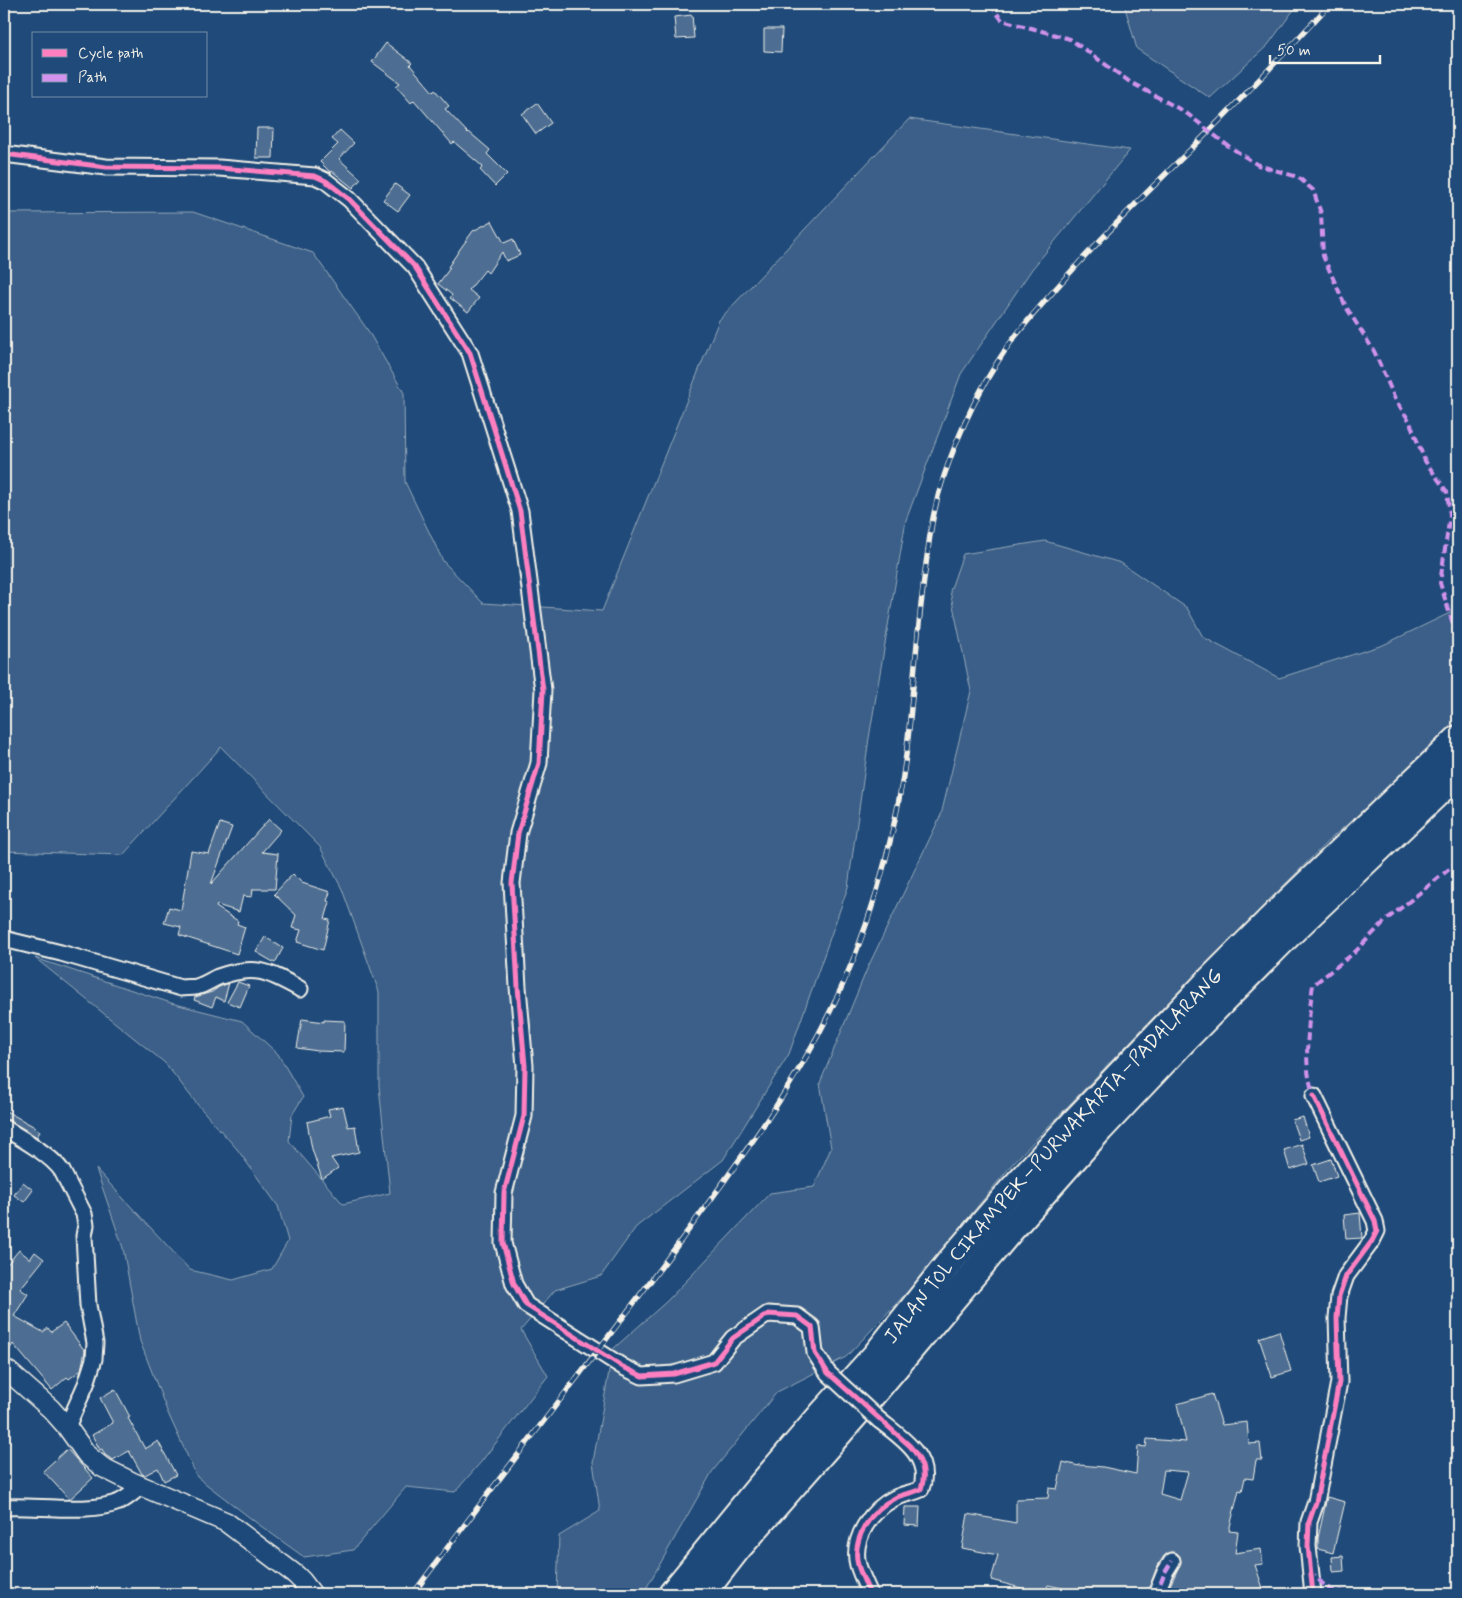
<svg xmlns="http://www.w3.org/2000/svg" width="1462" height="1598" font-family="Mynerve,sans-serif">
	<rect width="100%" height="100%" fill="#1f4a7a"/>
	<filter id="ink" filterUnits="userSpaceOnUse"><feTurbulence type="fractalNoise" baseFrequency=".02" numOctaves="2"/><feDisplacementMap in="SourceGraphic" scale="10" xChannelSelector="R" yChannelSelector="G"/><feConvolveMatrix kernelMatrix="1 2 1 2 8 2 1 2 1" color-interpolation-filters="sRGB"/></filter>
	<g filter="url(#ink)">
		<!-- green -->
		<path fill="#3a5f88" stroke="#97a8b8" d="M1124 4H1298L1268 45 1210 98 1137 49Z
			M909 119 1130 150 1032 269 961 374 906 520 869 738 848 887 789 1054 723 1160 636 1227 601 1276 555 1290 521 1330 548 1376 481 1462 455 1492 406 1487 353 1550 304 1557 258 1524 197 1477 167 1411 140 1341 123 1248 96 1169 190 1270 233 1280 272 1269 288 1241 278 1206 237 1149 197 1104 165 1063 35 958 171 1003 242 1021 278 1054 303 1097 292 1115 289 1141 343 1204 390 1193 379 1086V992L342 889 320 847 221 747 123 855 4 851V213L193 212 313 253 367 329 404 393 405 482 443 561 483 603 602 611 719 320Z
			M1045 541 1121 563 1187 608 1203 637 1279 678 1383 645 1458 609V728L1328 841 1154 1017 1014 1162 910 1289 846 1357 777 1392 712 1472 643 1594H557L559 1536 600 1511 593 1462 613 1349 667 1301 770 1193 814 1187 831 1148 820 1083 867 969 941 815 971 691 950 591 963 554Z"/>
		<!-- building -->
		<path fill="#4d6e92" stroke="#f4f1e8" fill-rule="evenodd" d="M692 15 694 38 676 39 674 17Z
			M764 29H782L781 52 764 51Z
			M386 43 412 63 410 65 433 92 435 90 449 106 445 109 468 133 469 132 490 150 487 154 507 174 495 186 480 170 483 167 454 142 452 144 414 100 411 103 396 86 400 83 372 62Z
			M537 103 551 123 536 134 522 114Z
			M257 128H274L273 158H256Z
			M340 130 354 143 339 159 361 179 353 188 332 171 331 173 320 162 338 144 332 139Z
			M395 184 410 195 398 211 383 200Z
			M492 221 504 243 513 239 520 255 506 261 502 252 488 273 485 270 469 290 479 298 468 312 450 298 452 295 438 284 450 268 448 267 460 249 473 231Z
			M269 819 281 830 262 852 278 854 275 889H253L252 897 243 896 239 912 217 905 216 907 238 921 237 924 245 927 237 954 179 935 181 927 164 923 169 907 181 910 191 851 209 854 220 823 232 827 211 884Z
			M293 874 302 883 330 892 327 901 330 902 325 919 330 920 323 950 297 942 301 930 292 928 296 915 274 894Z
			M265 937 283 948 275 963 256 952Z
			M238 982 249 986 240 1007 227 1002Z
			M229 983 224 1001 216 997 212 1007 194 1000 195 997 212 992 219 987Z
			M302 1019 324 1022V1020L345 1021 344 1052 318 1051 297 1048Z
			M343 1106 348 1127 355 1126 359 1152 331 1158 338 1168 322 1179 312 1149 307 1122 330 1116 328 1109Z
			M4 1110 33 1126 40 1131 37 1137 9 1120 4 1119Z
			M1303 1117 1309 1137 1299 1140 1292 1120Z
			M1302 1144 1309 1164 1290 1170 1284 1150Z
			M1331 1159 1337 1176 1319 1182 1313 1165Z
			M23 1182 33 1190 24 1202 14 1195Z
			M1360 1213 1362 1238 1346 1239 1344 1215Z
			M19 1250 30 1259 35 1252 44 1259 20 1289 28 1294 14 1316 43 1332 48 1328 51 1332 64 1323 85 1351 81 1370 69 1379 67 1377 52 1390 13 1344 4 1358V1268Z
			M1279 1331 1291 1371 1272 1377 1259 1338Z
			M115 1389 130 1417 128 1418 145 1449 158 1441 176 1475 164 1481 158 1468 145 1475 142 1474 129 1451 113 1460 105 1455 102 1449 100 1450 92 1435 113 1423 100 1398Z
			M1212 1394 1222 1425 1247 1422 1249 1444 1260 1443 1262 1460H1256L1253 1479 1245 1478 1242 1491 1239 1490 1229 1531 1238 1532 1235 1553 1261 1549 1263 1564 1255 1565 1265 1594H1166L1181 1562 1180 1557 1177 1553 1172 1552 1164 1556 1157 1567 1147 1594H1090L1048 1585 1044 1594H1017L1021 1588 991 1580 998 1555 962 1548 968 1514 1016 1523V1499L1048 1498 1049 1488 1057 1489 1063 1462 1079 1466V1465L1103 1467 1136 1474 1138 1446 1146 1447 1147 1439 1186 1442 1177 1404ZM1164 1470 1188 1472 1180 1500 1160 1494Z
			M67 1449 93 1478 70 1499H69L43 1471Z
			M1327 1497 1345 1502 1333 1553 1318 1549V1538Z
			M905 1507H920L919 1526 904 1525Z
			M1343 1556 1344 1571 1333 1572 1332 1557Z"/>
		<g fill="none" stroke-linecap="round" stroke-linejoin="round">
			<defs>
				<path id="minor" d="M4 154 106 167 219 168 315 176 326 181 349 199 415 267 470 353 520 511 543 690 539 763 518 833 512 883 518 987 525 1066 524 1116 504 1193 503 1243 514 1284 526 1305 623 1367 642 1376 674 1374 714 1362 733 1338 768 1314 797 1316 812 1327 815 1353 828 1373
					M4 939 61 953 181 988C186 987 191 988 196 987 204 985 211 980 218 977 254 964 268 971 300 989
					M4 1128C21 1138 51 1155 62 1171L84 1214 86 1225 84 1236 88 1305 95 1343 94 1359 86 1384 67 1427
					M4 1507C36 1505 90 1514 119 1502 128 1498 134 1492 141 1486
					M870 1594C866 1585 861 1575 858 1565 851 1538 872 1509 895 1498 903 1494 913 1493 921 1489 933 1457 900 1437 879 1420
					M1156 1594 1165 1572 1172 1561
					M1313 1594 1308 1546 1309 1522 1316 1502 1339 1382 1337 1318 1339 1296 1346 1276 1372 1241 1377 1231 1375 1221 1314 1096"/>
				<path id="tertiary" d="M4 1369 9 1372 51 1409 67 1427 87 1455 102 1467 132 1482 226 1522 296 1575 302 1581 312 1594"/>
				<g id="motorway">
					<path id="s1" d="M672 1594 757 1490 824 1412 875 1356 949 1263 1011 1191 1077 1119 1210 980 1280 910 1458 739"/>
					<path d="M702 1594 737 1549 860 1409 1008 1233 1100 1129 1183 1041 1288 935 1458 773"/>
				</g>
			</defs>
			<!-- minor casing -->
			<use href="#minor" stroke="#f4f1e8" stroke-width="19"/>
			<!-- tertiary casing -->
			<use href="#tertiary" stroke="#f4f1e8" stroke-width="22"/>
			<!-- motorway casing -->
			<use href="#motorway" stroke="#f4f1e8" stroke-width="30"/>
			<!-- minor -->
			<use href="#minor" stroke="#1f4a7a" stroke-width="15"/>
			<!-- tertiary -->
			<use href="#tertiary" stroke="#1f4a7a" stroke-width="19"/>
			<!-- motorway -->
			<use href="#motorway" stroke="#1f4a7a" stroke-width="26"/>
			<defs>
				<path id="rail" d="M413 1594C499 1477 589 1364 676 1247 737 1164 801 1080 843 984 877 907 901 813 909 729 915 669 919 609 928 550 931 525 936 500 944 476 959 432 980 387 1006 349 1024 323 1046 300 1067 276 1105 234 1145 194 1186 154 1235 106 1283 55 1330 4"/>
			</defs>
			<!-- rail casing -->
			<use href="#rail" stroke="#f4f1e8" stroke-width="5.5"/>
			<!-- rail -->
			<use href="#rail" stroke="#1f4a7a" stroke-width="4" stroke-dasharray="11" stroke-linecap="butt"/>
			<defs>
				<path id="minor-bridge" d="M828 1373 879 1420"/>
			</defs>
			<!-- minor-bridge casing -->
			<use href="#minor-bridge" stroke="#f4f1e8" stroke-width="19" stroke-linecap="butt"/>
			<!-- minor-bridge -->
			<use href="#minor-bridge" stroke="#1f4a7a" stroke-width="15"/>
			<!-- quiet -->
			<path stroke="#d193ec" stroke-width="4" stroke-dasharray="8 4" stroke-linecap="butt" d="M990 4 1002 20 1070 39 1130 82 1185 112 1227 145 1258 165 1298 177 1313 190 1321 213 1323 256 1346 307 1374 351 1396 401 1409 420 1425 461 1447 492 1450 515 1440 583 1458 640
				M1316 1100C1304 1074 1307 1047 1309 1020 1310 1008 1311 997 1313 985L1354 953 1386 920 1458 862
				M1310 1571 1323 1584 1331 1590 1355 1594
				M1156 1594 1165 1572 1172 1561"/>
			<defs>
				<path id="cycleway" d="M4 154 106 167 219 168 315 176 326 181 349 199 415 267 470 353 520 511 543 690 539 763 518 833 512 883 518 987 525 1066 524 1116 504 1193 503 1243 514 1284 526 1305 623 1367 642 1376 674 1374 714 1362 733 1338 768 1314 797 1316 812 1327 815 1353 828 1373 910 1446C921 1459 927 1472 921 1489 913 1493 903 1494 895 1498 872 1509 851 1538 858 1565 861 1575 866 1585 870 1594
					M1313 1594 1308 1546 1309 1522 1316 1502 1339 1382 1337 1318 1339 1296 1346 1276 1372 1241 1377 1231 1375 1221 1314 1096"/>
			</defs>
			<!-- cycleway casing -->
			<use href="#cycleway" stroke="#1f4a7a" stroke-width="8"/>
			<!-- cycleway -->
			<use href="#cycleway" stroke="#ff80c0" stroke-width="5"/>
		</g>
	</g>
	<g text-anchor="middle" stroke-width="4" stroke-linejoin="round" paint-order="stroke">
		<!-- street labels -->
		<g font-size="20" fill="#f4f1e8" stroke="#1f4a7a">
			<text dy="7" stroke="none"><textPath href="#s1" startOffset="581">JALAN TOL CIKAMPEK–PURWAKARTA–PADALARANG</textPath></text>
		</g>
	</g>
	<!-- margin -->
	<rect width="1462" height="1598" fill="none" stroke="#1f4a7a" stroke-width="20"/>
	<rect x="10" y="10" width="1442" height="1578" fill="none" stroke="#f4f1e8" stroke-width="2" filter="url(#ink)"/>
	<!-- legend -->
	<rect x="32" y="32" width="175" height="65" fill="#1f4a7a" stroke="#748da6"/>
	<rect x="42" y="49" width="25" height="8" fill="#ff80c0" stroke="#748da6"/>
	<text x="78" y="58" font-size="15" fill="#f4f1e8">Cycle path</text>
	<rect x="42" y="74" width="25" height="8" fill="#d193ec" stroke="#748da6"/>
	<text x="78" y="82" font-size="15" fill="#f4f1e8">Path</text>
	<!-- scale -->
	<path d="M1270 55v8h110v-8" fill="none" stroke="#f4f1e8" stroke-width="2.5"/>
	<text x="1277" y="55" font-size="15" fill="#f4f1e8" stroke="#1f4a7a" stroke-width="4" paint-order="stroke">50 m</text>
</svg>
